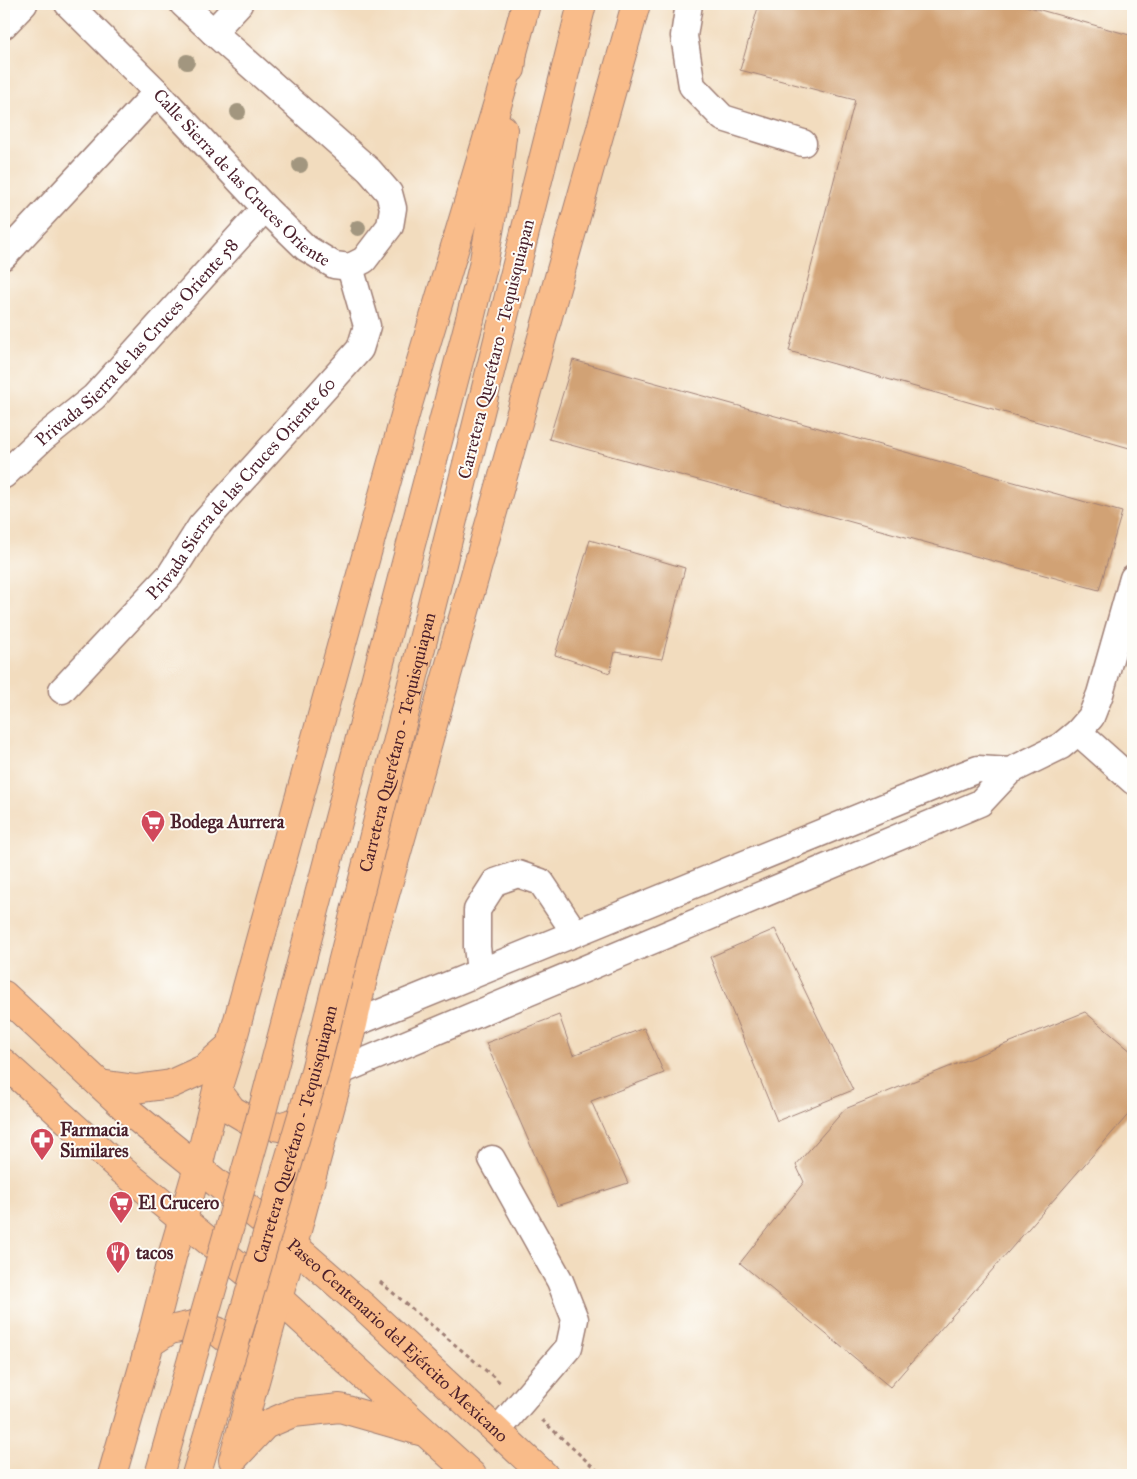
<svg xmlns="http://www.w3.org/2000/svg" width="1137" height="1479" font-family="'IM FELL Great Primer',serif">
	<rect width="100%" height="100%" fill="#fdfcf7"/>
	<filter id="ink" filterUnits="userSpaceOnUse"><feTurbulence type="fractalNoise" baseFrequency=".02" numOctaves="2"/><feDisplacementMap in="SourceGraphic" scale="10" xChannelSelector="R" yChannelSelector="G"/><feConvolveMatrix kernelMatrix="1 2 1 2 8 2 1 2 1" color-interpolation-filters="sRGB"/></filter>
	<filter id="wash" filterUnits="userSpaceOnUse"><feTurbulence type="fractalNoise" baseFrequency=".0096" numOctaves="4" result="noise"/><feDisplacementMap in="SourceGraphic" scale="20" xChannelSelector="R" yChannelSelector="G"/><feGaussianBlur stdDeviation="1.12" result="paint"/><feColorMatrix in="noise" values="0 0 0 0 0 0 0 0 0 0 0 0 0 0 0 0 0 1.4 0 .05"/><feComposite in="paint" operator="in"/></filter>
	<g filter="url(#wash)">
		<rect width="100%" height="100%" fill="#f2dcbe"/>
		<g id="blocks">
			<!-- building -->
			<path fill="#d1a275" d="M759 4H1019L1133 36V449L789 351 855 100 740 70Z
				M573 360 1122 512 1099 590 549 439Z
				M590 540 685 568 662 659 615 652 610 673 555 655Z
				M775 929 853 1090 777 1121 710 957Z
				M1085 1012 1133 1053V1109L890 1387 740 1263 804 1182 796 1165 845 1109Z
				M559 1015 573 1055 644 1028 664 1073 591 1101 628 1183 557 1206 486 1043Z"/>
		</g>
	</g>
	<g filter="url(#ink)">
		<use href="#blocks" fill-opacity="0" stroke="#9e7e74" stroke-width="1"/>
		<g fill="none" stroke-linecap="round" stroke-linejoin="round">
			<defs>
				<g id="minor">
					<path id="s1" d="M68 4 157 92 265 208 306 248 334 265 350 267 364 260 390 226 393 208 389 193 369 170 213 32 183 4"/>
					<path d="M689 4 684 36 692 86 723 118 803 143"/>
					<path d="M4 25 24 4"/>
					<path d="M213 32 239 4"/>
					<path d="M4 256 157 92"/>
					<path id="s2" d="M4 475 43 438 94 397 265 208"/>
					<path id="s3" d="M62 690 170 575 201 526 360 349 367 326 350 267"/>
					<path d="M1078 732 1133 781"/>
					<path d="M480 971 477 947V910L495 882 518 874 541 882 575 933"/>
					<path d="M353 1024 955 778 978 769 1010 771"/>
					<path d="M339 1072 980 803 1010 771 1061 746 1078 732 1091 717 1100 694 1133 578"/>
					<path d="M492 1159 560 1281 575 1319 569 1347 497 1431"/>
				</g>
				<g id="major">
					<path d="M511 69 513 52 526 4"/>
					<path d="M470 319 483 266 494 203 503 129"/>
					<path d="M501 328 582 4"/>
					<path id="s4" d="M4 995 132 1114 293 1245 363 1306 544 1475"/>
					<path d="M4 1063 123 1171 278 1298 472 1475"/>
					<path d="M100 1084 136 1089 171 1084 204 1069 231 1045"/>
					<path d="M217 1090 232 1110 254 1123 279 1127 302 1120 316 1108"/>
					<path d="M150 1343 170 1330 193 1325 217 1331 236 1346 246 1365"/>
					<path d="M235 1457 265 1425 293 1413 340 1408 420 1431"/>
					<path d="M233 1460 293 1245 353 1024 368 955 636 4"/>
					<path d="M112 1475 150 1343 173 1253 198 1167 217 1090 231 1045 407 408 513 52"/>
				</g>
			</defs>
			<!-- minor casing -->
			<use href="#minor" stroke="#9e7e74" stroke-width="29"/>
			<!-- major casing -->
			<use href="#major" stroke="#9e7e74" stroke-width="30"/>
			<!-- path -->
			<path stroke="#9e7e74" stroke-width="3" stroke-dasharray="4 4" stroke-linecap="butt" d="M380 1282 502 1384
				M542 1420 602 1475"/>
			<!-- minor -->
			<use href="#minor" stroke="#fff" stroke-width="26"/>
			<!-- major -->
			<use href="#major" stroke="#f9bc8a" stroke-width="28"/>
			<defs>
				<g id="major-bridge">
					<path d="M159 1475 257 1131 470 319"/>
					<path id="s5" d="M196 1475 314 1075 501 328"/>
				</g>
			</defs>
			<!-- major-bridge casing -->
			<use href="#major-bridge" stroke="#9e7e74" stroke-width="30" stroke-linecap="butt"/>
			<!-- major-bridge -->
			<use href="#major-bridge" stroke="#f9bc8a" stroke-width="28"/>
		</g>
		<!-- trees -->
		<g fill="#a2967f">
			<circle cx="187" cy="62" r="8"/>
			<circle cx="238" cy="112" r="8"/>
			<circle cx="300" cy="165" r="8"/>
			<circle cx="358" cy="228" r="8"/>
		</g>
	</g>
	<!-- icons -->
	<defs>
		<symbol id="supermarket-pin" viewBox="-11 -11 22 30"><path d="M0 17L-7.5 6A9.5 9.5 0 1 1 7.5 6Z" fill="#d1495b" stroke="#fdfcf7"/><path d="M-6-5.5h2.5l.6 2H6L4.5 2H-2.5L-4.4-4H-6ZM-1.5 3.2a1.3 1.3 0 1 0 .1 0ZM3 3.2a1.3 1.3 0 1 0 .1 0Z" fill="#fff"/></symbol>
		<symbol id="pharmacy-pin" viewBox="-11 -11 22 30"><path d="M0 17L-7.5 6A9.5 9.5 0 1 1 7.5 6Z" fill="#d1495b" stroke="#fdfcf7"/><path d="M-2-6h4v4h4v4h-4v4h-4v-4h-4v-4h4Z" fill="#fff"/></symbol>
		<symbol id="restaurant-pin" viewBox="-11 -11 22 30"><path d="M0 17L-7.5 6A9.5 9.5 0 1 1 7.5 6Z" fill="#d1495b" stroke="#fdfcf7"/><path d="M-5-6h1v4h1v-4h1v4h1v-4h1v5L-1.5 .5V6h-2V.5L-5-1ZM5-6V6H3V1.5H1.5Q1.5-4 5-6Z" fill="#fff"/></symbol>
	</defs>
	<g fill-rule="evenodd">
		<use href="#supermarket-pin" x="139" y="808" width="28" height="38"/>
		<use href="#pharmacy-pin" x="28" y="1126" width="28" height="38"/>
		<use href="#supermarket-pin" x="107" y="1189" width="28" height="38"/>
		<use href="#restaurant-pin" x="104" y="1239" width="28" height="38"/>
	</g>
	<g text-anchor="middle" stroke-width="4" stroke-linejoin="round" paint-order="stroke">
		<!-- street labels -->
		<g font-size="18" fill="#4a1f2b" stroke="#fdfcf7">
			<text dy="6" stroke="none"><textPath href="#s1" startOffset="246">Calle Sierra de las Cruces Oriente</textPath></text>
			<text dy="6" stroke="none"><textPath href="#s2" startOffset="188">Privada Sierra de las Cruces Oriente 58</textPath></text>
			<text transform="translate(496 349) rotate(-76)" y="6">Carretera Querétaro - Tequisquiapan</text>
			<text dy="6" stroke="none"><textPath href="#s3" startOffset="270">Privada Sierra de las Cruces Oriente 60</textPath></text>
			<text dy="6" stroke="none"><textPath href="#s5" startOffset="760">Carretera Querétaro - Tequisquiapan</textPath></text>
			<text dy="6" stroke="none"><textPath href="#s5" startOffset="355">Carretera Querétaro - Tequisquiapan</textPath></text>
			<text dy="6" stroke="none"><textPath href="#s4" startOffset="524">Paseo Centenario del Ejército Mexicano</textPath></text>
		</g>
		<!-- poi labels -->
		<g font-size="18" font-weight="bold" fill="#4a1f2b" stroke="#fdfcf7" text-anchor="start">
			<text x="170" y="828">Bodega Aurrera</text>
			<text x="60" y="1136">Farmacia<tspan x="60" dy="21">Similares</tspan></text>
			<text x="138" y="1209">El Crucero</text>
			<text x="136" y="1259">tacos</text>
		</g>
	</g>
	<!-- margin -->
	<rect width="1137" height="1479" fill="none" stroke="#fdfcf7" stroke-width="20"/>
</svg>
